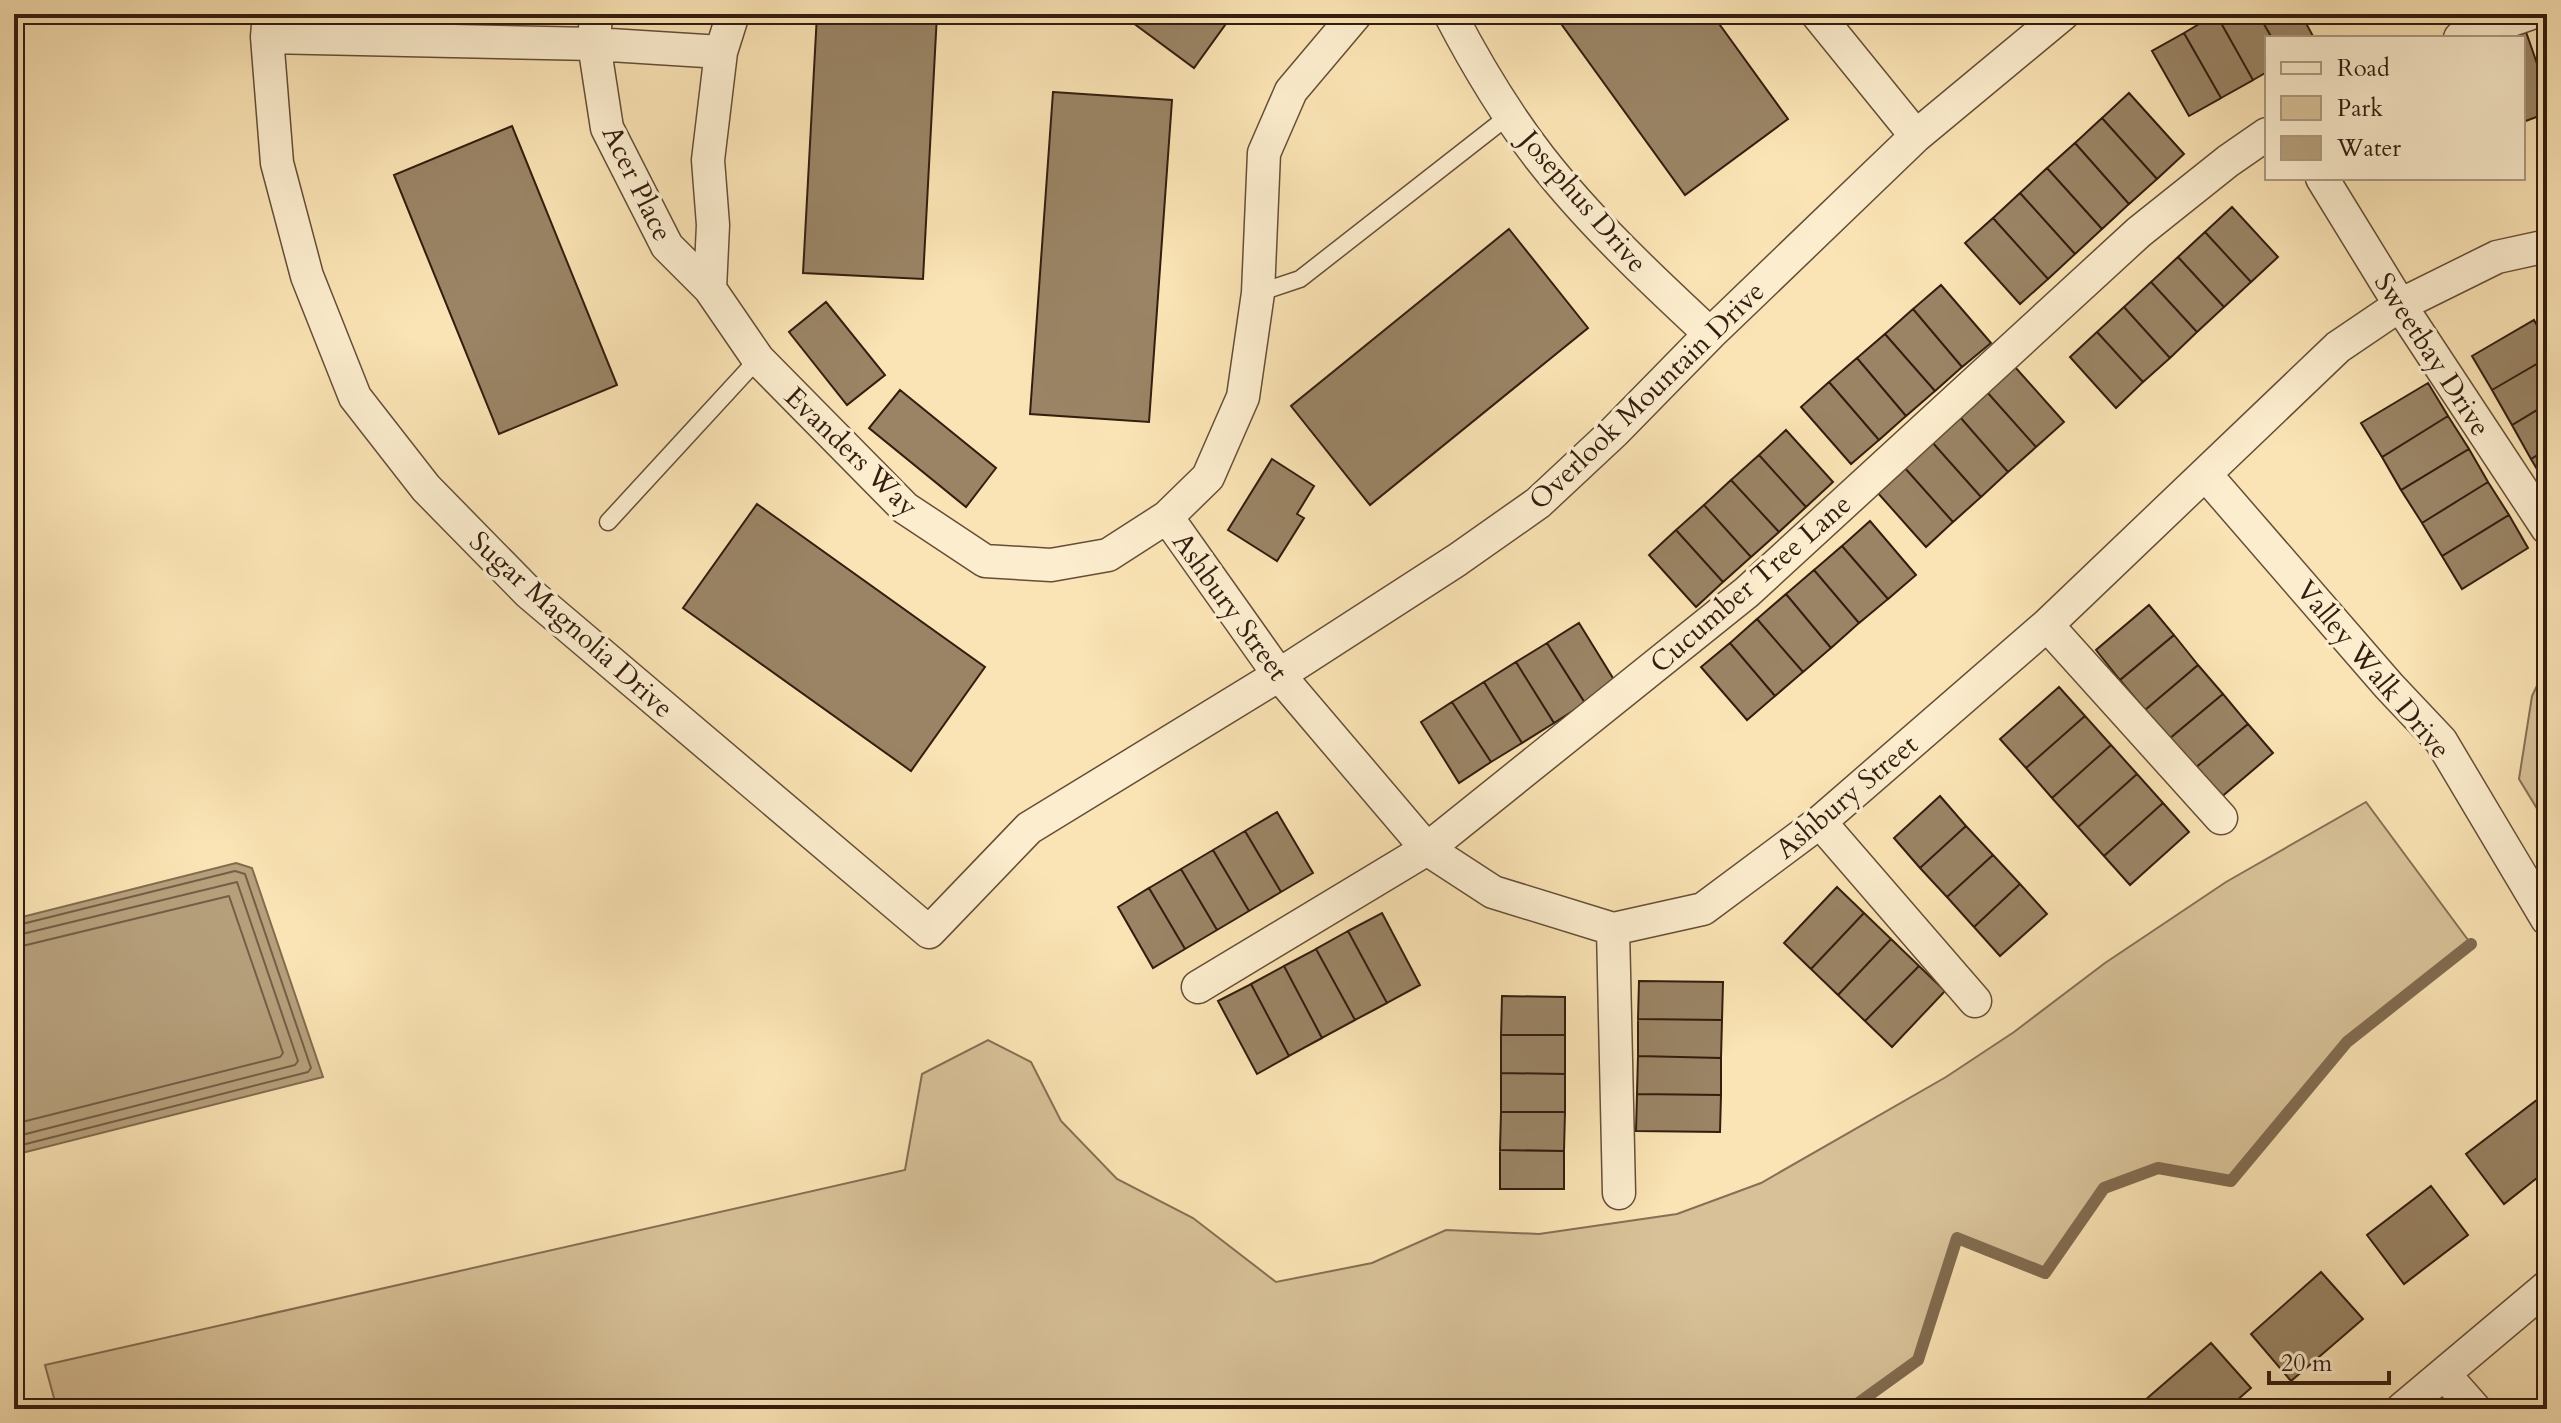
<svg xmlns="http://www.w3.org/2000/svg" width="2561" height="1423" font-family="Cardo,serif">
	<rect width="100%" height="100%" fill="#fae3b4"/>
	<filter id="stains"><feTurbulence type="fractalNoise" baseFrequency=".0025" numOctaves="4"/><feColorMatrix values="0 0 0 0 .2 0 0 0 0 .09 0 0 0 0 .02 0 0 0 .5 -.17"/></filter>
	<radialGradient id="worn" r=".72"><stop offset=".6" stop-color="#630" stop-opacity="0"/><stop offset="1" stop-color="#630" stop-opacity=".3"/></radialGradient>
	<!-- green -->
	<path fill="#d8c198" stroke="#866f54" stroke-width="2" d="M2547 665V825L2519 779 2532 696Z
		M2366 802 2471 944 2347 1042 2231 1181 2158 1168 2104 1188 2045 1273 1957 1238 1918 1360 1850 1409H57L45 1365 905 1170 922 1074 988 1040 1031 1062 1061 1121 1117 1179 1193 1218 1276 1282 1372 1263 1446 1230 1539 1234 1677 1214 1761 1183 1946 1077 2014 1032 2105 963 2226 882Z"/>
	<!-- water -->
	<path fill="#b6a07c" stroke="#826c50" stroke-width="2" d="M236 863 252 868 323 1077 14 1155V919Z"/>
	<g fill="none" stroke-linecap="round" stroke-linejoin="round">
		<!-- shore -->
		<path stroke="#745e46" stroke-width="2" d="M14 926 235 871 245 874 311 1068 308 1072 14 1147
			M14 936 237 882 298 1061 295 1065 14 1137
			M14 948 229 896 283 1053 280 1057 14 1124"/>
		<!-- stream -->
		<path stroke="#826c50" stroke-width="12" d="M1850 1409 1918 1360 1957 1238 2045 1273 2104 1188 2158 1168 2231 1181 2347 1042 2471 944"/>
	</g>
	<!-- building -->
	<path fill="#9a8465" stroke="#331d0f" stroke-width="2" d="M817 14H937L923 279 803 273Z
		M1121 14H1233L1194 68Z
		M1554 14H1712L1788 119 1685 195Z
		M2216 14 2253 80 2221 98 2184 33Z
		M2216 14H2258L2272 38H2267V72L2253 80Z
		M2258 14H2301L2314 38H2272Z
		M2525 29 2547 92V113L2523 122V38H2498Z
		M2184 33 2221 98 2189 116 2152 51Z
		M1053 92 1172 100 1149 422 1030 414Z
		M2129 93 2184 154 2157 179 2102 118Z
		M2102 118 2157 179 2129 204 2075 143Z
		M512 126 617 385 499 434 394 175Z
		M2075 143 2129 204 2102 229 2047 168Z
		M2047 168 2102 229 2075 254 2020 193Z
		M2020 193 2075 254 2048 279 1993 218Z
		M2232 207 2278 257 2251 282 2205 232Z
		M1993 218 2048 279 2020 304 1965 243Z
		M1509 229 1588 328 1370 505 1291 406Z
		M2205 232 2251 282 2224 307 2178 257Z
		M2178 257 2224 307 2197 332 2151 282Z
		M2151 282 2197 332 2170 358 2124 307Z
		M1941 285 1991 343 1962 367 1913 309Z
		M826 302 885 375 847 405 789 332Z
		M2124 307 2170 358 2143 382 2097 332Z
		M1913 309 1962 367 1935 391 1885 334Z
		M2534 320 2547 344V358L2492 390 2472 356Z
		M2097 332 2143 382 2116 408 2070 357Z
		M1885 334 1935 391 1906 416 1857 358Z
		M1857 358 1906 416 1879 440 1829 382Z
		M2547 358V404L2512 425 2492 390Z
		M2015 367 2064 422 2036 447 1987 392Z
		M1829 382 1879 440 1851 464 1801 407Z
		M2428 383 2448 416 2382 457 2361 423Z
		M900 390 996 468 966 507 869 428Z
		M1987 392 2036 447 2008 472 1960 417Z
		M2547 404V449L2531 459 2512 425Z
		M2448 416 2469 449 2401 490 2382 457Z
		M1960 417 2008 472 1981 497 1932 442Z
		M1786 430 1833 482 1806 507 1759 455Z
		M1932 442 1981 497 1953 522 1904 467Z
		M2469 449 2488 482 2422 523 2401 490Z
		M2547 449V486L2531 459Z
		M1759 455 1806 507 1779 532 1731 480Z
		M1272 459 1314 486 1297 514 1304 518 1277 561 1228 530Z
		M1904 467 1953 522 1926 547 1877 492Z
		M1731 480 1779 532 1751 557 1704 505Z
		M2488 482 2509 515 2442 556 2422 523Z
		M757 504 985 667 911 771 683 608Z
		M1704 505 1751 557 1723 582 1676 530Z
		M2509 515 2528 548 2462 589 2442 556Z
		M1870 521 1916 575 1888 599 1842 546Z
		M1676 530 1723 582 1696 607 1649 555Z
		M1842 546 1888 599 1859 623 1814 570Z
		M1814 570 1859 623 1831 648 1786 594Z
		M1786 594 1831 648 1803 672 1757 619Z
		M2149 605 2174 635 2120 680 2096 650Z
		M1757 619 1803 672 1775 696 1730 643Z
		M1579 623 1616 683 1585 703 1547 643Z
		M2174 635 2198 665 2145 710 2120 680Z
		M1547 643 1585 703 1554 723 1516 662Z
		M1730 643 1775 696 1747 720 1701 667Z
		M1516 662 1554 723 1522 743 1484 682Z
		M2198 665 2223 694 2169 739 2145 710Z
		M1484 682 1522 743 1491 762 1452 702Z
		M2059 687 2085 716 2026 768 2000 739Z
		M2223 694 2248 724 2194 769 2169 739Z
		M1452 702 1491 762 1459 783 1421 722Z
		M2085 716 2111 745 2052 798 2026 768Z
		M2248 724 2273 753 2219 799 2194 769Z
		M2111 745 2137 774 2078 827 2052 798Z
		M2137 774 2163 803 2104 856 2078 827Z
		M1940 796 1966 826 1920 868 1894 838Z
		M2163 803 2189 832 2130 885 2104 856Z
		M1277 812 1313 873 1281 892 1245 831Z
		M1966 826 1993 855 1947 897 1920 868Z
		M1245 831 1281 892 1249 911 1213 850Z
		M1213 850 1249 911 1217 930 1181 869Z
		M1993 855 2020 884 1974 927 1947 897Z
		M1181 869 1217 930 1185 949 1149 888Z
		M2020 884 2047 914 2000 956 1974 927Z
		M1837 887 1864 913 1811 969 1784 943Z
		M1149 888 1185 949 1153 968 1118 907Z
		M1382 913 1420 985 1387 1003 1348 931Z
		M1864 913 1891 939 1838 995 1811 969Z
		M1348 931 1387 1003 1355 1020 1316 949Z
		M1891 939 1919 966 1865 1021 1838 995Z
		M1316 949 1355 1020 1322 1038 1284 966Z
		M1284 966 1322 1038 1289 1056 1251 984Z
		M1919 966 1945 991 1892 1047 1865 1021Z
		M1639 981 1723 982 1722 1020 1638 1019Z
		M1251 984 1289 1056 1257 1074 1218 1001Z
		M1502 996 1565 997V1035H1501Z
		M1638 1019 1722 1020 1721 1058 1638 1056Z
		M1501 1035H1565V1074L1501 1073Z
		M1638 1056 1721 1058V1095L1637 1094Z
		M1501 1073 1565 1074V1112H1501Z
		M1637 1094 1721 1095 1720 1132 1636 1131Z
		M2542 1096 2547 1103V1170L2504 1204 2466 1154Z
		M1501 1112H1565L1564 1151 1500 1150Z
		M1500 1150 1564 1151V1189H1500Z
		M2431 1186 2468 1235 2404 1284 2367 1235Z
		M2321 1272 2363 1319 2291 1381 2251 1334Z
		M2211 1343 2251 1388 2227 1409H2139L2137 1407Z"/>
	<g fill="none" stroke-linecap="round" stroke-linejoin="round">
		<defs>
			<path id="lane" d="M1258 293 1300 279 1511 114
				M608 522 758 359"/>
			<path id="street" d="M269 14 267 37 277 163 307 276 355 397 426 488 529 593 929 932 1029 828 1279 675 1457 560 1538 503 1614 432 1710 334 1916 136 2063 14
				M596 14 594 44 607 128 667 246 710 289
				M733 14 721 52 708 160 713 225 710 289 758 359 905 508 985 561 1051 565 1108 555 1167 517 1208 477 1243 397 1258 293 1264 153 1291 91 1356 14
				M1450 14C1476 64 1506 114 1540 158 1590 222 1651 279 1710 334
				M1817 14 1916 136
				M267 37 594 44 721 52
				M2460 38 2529 14
				M2322 178 2400 305 2547 528
				M2206 475 2389 686 2441 741 2547 919
				M1167 517 1279 675 1427 849 1493 892 1613 929 1703 909 1820 822 2047 625 2338 347 2400 305 2497 257 2547 246
				M2047 625 2221 818
				M1820 822 1975 1001
				M1613 929 1619 1193
				M1198 987 1427 849 1747 592 2139 232 2228 161 2267 134
				M2445 1375 2475 1409
				M2402 1409 2547 1287"/>
		</defs>
		<!-- lane casing -->
		<use href="#lane" stroke="#654e38" stroke-width="19"/>
		<!-- street casing -->
		<use href="#street" stroke="#654e38" stroke-width="35"/>
		<!-- lane -->
		<use href="#lane" stroke="#fcedce" stroke-width="16"/>
		<!-- street -->
		<use href="#street" stroke="#fcedce" stroke-width="32"/>
	</g>
	<g text-anchor="middle" stroke-width="7" stroke-linejoin="round" paint-order="stroke">
		<!-- street labels -->
		<g font-size="28" fill="#331d0f" stroke="#fcedce">
			<text transform="translate(638 183) rotate(64)" y="10">Acer Place</text>
			<text transform="translate(1584 201) rotate(49)" y="10">Josephus Drive</text>
			<text transform="translate(2433 354) rotate(57)" y="10">Sweetbay Drive</text>
			<text transform="translate(1646 395) rotate(-44)" y="10">Overlook Mountain Drive</text>
			<text transform="translate(852 451) rotate(44)" y="10">Evanders Way</text>
			<text transform="translate(1750 583) rotate(-41)" y="10">Cucumber Tree Lane</text>
			<text transform="translate(1231 606) rotate(54)" y="10">Ashbury Street</text>
			<text transform="translate(572 624) rotate(42)" y="10">Sugar Magnolia Drive</text>
			<text transform="translate(2374 669) rotate(50)" y="10">Valley Walk Drive</text>
			<text transform="translate(1846 796) rotate(-40)" y="10">Ashbury Street</text>
		</g>
	</g>
	<!-- margin -->
	<rect width="2561" height="1423" fill="none" stroke="#fae3b4" stroke-width="48"/>
	<rect x="16" y="16" width="2529" height="1391" fill="none" stroke="#331d0f" stroke-width="4"/>
	<rect x="24" y="24" width="2513" height="1375" fill="none" stroke="#331d0f" stroke-width="2"/>
	<!-- legend -->
	<rect x="2265" y="36" width="260" height="144" fill="#fcedce" stroke="#ac9a82" stroke-width="2"/>
	<rect x="2281" y="62" width="40" height="12" fill="#fcedce" stroke="#ac9a82" stroke-width="2"/>
	<text x="2337" y="76" font-size="24" fill="#331d0f">Road</text>
	<rect x="2281" y="96" width="40" height="24" fill="#d8c198" stroke="#ac9a82" stroke-width="2"/>
	<text x="2337" y="116" font-size="24" fill="#331d0f">Park</text>
	<rect x="2281" y="136" width="40" height="24" fill="#b6a07c" stroke="#ac9a82" stroke-width="2"/>
	<text x="2337" y="156" font-size="24" fill="#331d0f">Water</text>
	<!-- scale -->
	<path d="M2269 1371v12h120v-12" fill="none" stroke="#331d0f" stroke-width="4"/>
	<text x="2281" y="1371" font-size="24" fill="#331d0f" stroke="#fcedce" stroke-width="6" paint-order="stroke">20 m</text>
	<rect width="100%" height="100%" filter="url(#stains)"/>
	<rect width="100%" height="100%" fill="url(#worn)"/>
</svg>
